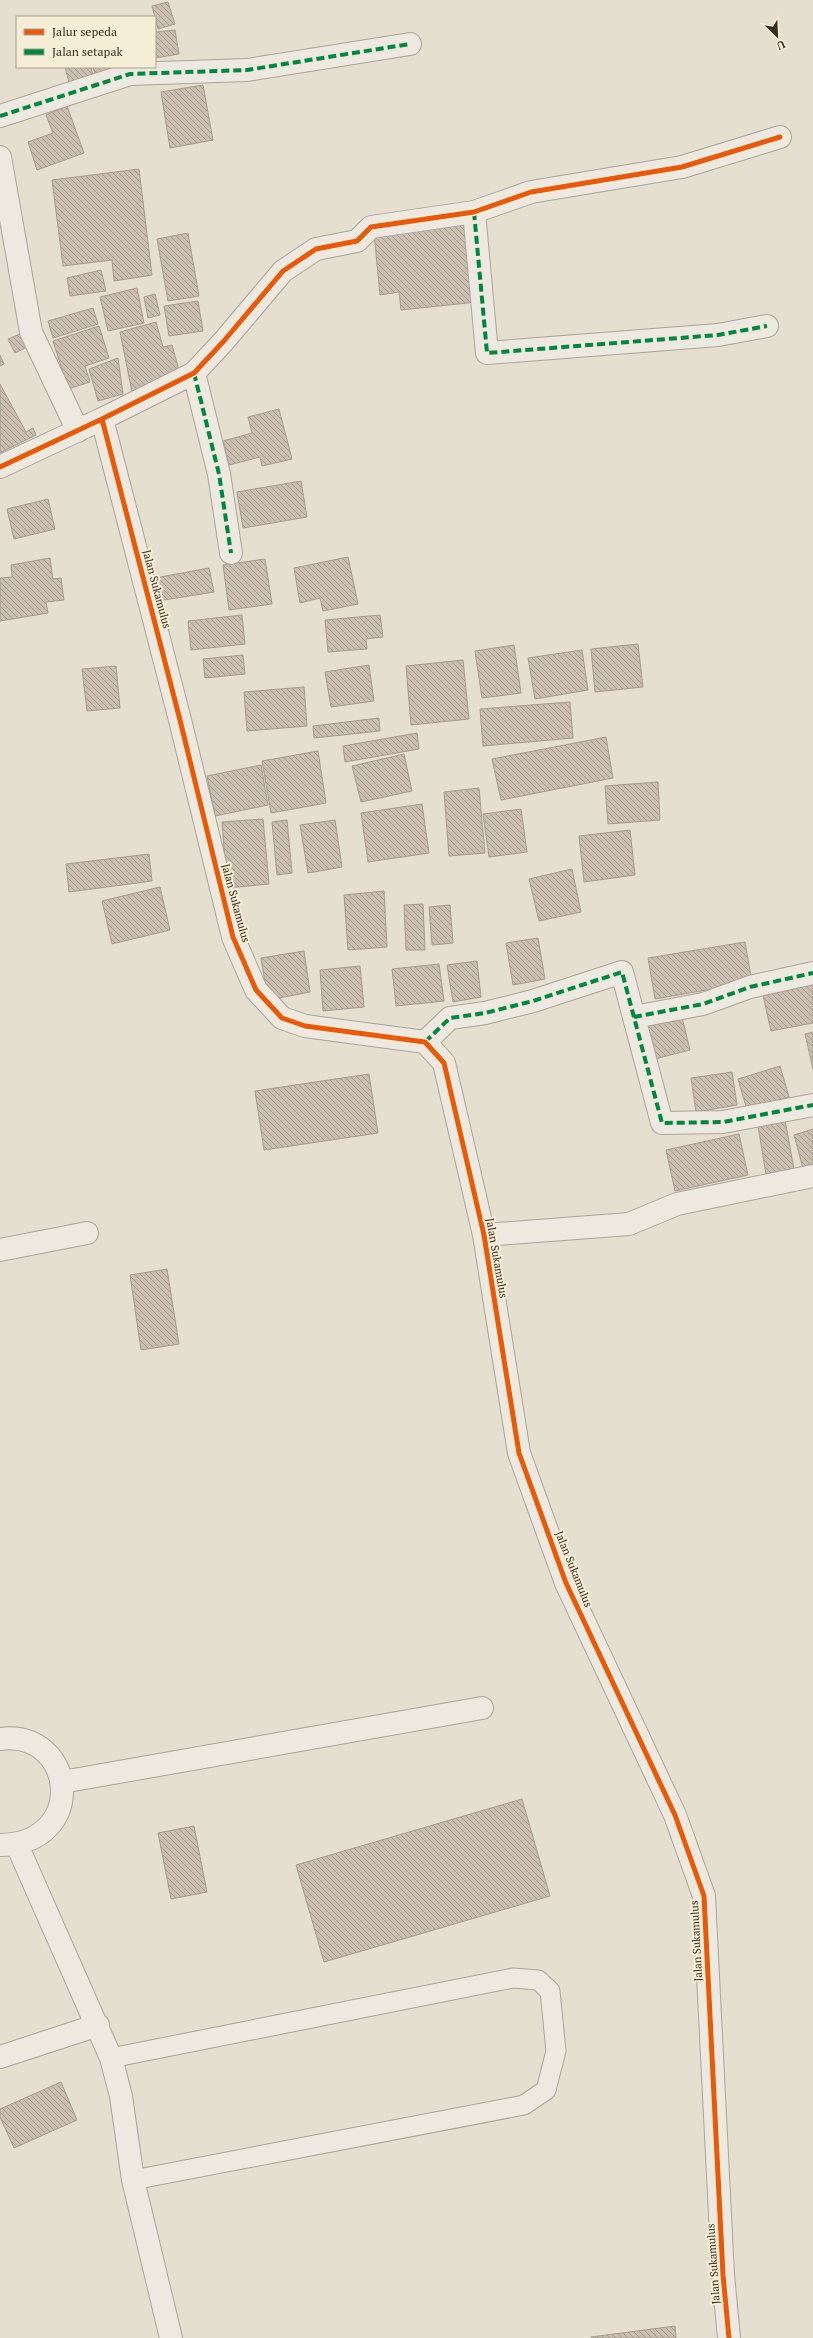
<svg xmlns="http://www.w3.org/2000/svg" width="813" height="2338" font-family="'PT Serif',serif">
	<defs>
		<pattern id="building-back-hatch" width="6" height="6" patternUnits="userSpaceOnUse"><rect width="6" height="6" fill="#c9beb0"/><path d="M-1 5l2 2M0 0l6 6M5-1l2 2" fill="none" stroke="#a49b8f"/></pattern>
	</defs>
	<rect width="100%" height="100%" fill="#e5dfd0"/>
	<!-- building -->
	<path fill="url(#building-back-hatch)" stroke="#a69b8f" d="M168 2 175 24 158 29 152 6Z
		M175 30 179 54 155 58V32Z
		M65 67H91L94 80 70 86Z
		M93 67H116L118 75 96 79Z
		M203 85 213 140 170 148 161 92Z
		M67 106 84 153 37 170 28 142 53 133 46 115Z
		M139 169 152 275 114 281 112 260 63 266 52 180Z
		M468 222 477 302 401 310 399 292 380 295 374 233Z
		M188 233 199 296 168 301 157 239Z
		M101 270 106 291 70 296 67 278Z
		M137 288 144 323 108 331 100 297Z
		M155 294 160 315 148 318 144 297Z
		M198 301 203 331 169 336 164 306Z
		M93 308 98 324 53 338 48 321Z
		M156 322 163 347 172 345 181 377 133 397 120 332Z
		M99 326 109 358 85 366 90 382 68 389 53 341Z
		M20 334 27 347 15 353 8 339Z
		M0 355 4 364 0 366Z
		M118 358 123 394 98 401 89 369Z
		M0 384 26 432 33 428 36 435 0 453Z
		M279 409 292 459 262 466 260 457 229 465 223 441 252 433 248 417Z
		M301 481 307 517 243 528 237 492Z
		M48 499 55 529 14 539 7 509Z
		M348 557 358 604 323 611 320 598 300 603 294 568Z
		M50 558 53 579 61 578 64 600 46 602 48 613 0 621V578L12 577 11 565Z
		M265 559 272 604 229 610 223 565Z
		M209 568 214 592 158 601 155 578Z
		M242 615 245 644 191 650 188 621Z
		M380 615 383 637 366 639 367 649 328 652 325 620Z
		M638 644 643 687 595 692 591 649Z
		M514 645 521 693 482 698 475 651Z
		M582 650 588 690 535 699 528 658Z
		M243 655 245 674 205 678 203 659Z
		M463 660 469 719 411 725 406 666Z
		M369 665 374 701 331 707 325 672Z
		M116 666 120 708 87 711 82 669Z
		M304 687 307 726 247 731 244 692Z
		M570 702 573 738 483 746 480 709Z
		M379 718 380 731 314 738 313 726Z
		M417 733 419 749 345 762 343 746Z
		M606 737 613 778 501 800 492 759Z
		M318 751 326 803 271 813 262 761Z
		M404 754 412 791 361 802 352 766Z
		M261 765 268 805 215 816 207 776Z
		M658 782 660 820 608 824 605 786Z
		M479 788 485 853 449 856 444 792Z
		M422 804 429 853 368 862 361 813Z
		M521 809 527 852 489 857 483 814Z
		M263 819 269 884 227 888 222 822Z
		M287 820 292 873 277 875 272 822Z
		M335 820 342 867 308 873 300 825Z
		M630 830 635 875 584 882 579 836Z
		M149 854 152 881 69 892 66 864Z
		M572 869 581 912 539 921 529 879Z
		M160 887 170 930 112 944 102 901Z
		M384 891 387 947 348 950 344 895Z
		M423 904 425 950H406L404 905Z
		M450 905 453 943 432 945 429 907Z
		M538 938 545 979 513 985 506 943Z
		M745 942 752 982 655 999 648 958Z
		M304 951 310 992 268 1000 261 958Z
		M477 961 481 997 453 1002 447 965Z
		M439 964 444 1001 396 1006 392 969Z
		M360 966 364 1007 323 1011 320 970Z
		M813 980V1023L771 1031 762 991Z
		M680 1009 690 1050 647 1061 637 1019Z
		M813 1032V1069L805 1034Z
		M780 1066 789 1097 747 1110 738 1079Z
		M732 1072 737 1105 696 1112 691 1078Z
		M369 1074 378 1133 264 1150 255 1091Z
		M785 1120 794 1169 766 1174 758 1126Z
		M813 1129V1170L804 1172 794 1135Z
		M739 1134 748 1175 675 1191 666 1150Z
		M167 1269 179 1344 141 1350 130 1275Z
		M522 1799 550 1896 324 1962 296 1865Z
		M194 1826 207 1892 171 1899 158 1833Z
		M61 2082 77 2120 14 2148 0 2117V2109Z
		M675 2326 676 2338H591V2337Z"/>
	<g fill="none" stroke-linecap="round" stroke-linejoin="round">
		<defs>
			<path id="service" d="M111 2058 513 1978 538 1980 550 1991 556 2051 546 2090 524 2105 133 2180"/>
			<path id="minor" d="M0 116 130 74 247 70 410 44
				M0 157 31 332 78 431
				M474 212 487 353 718 335 767 326
				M194 373 219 474 231 553
				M102 419 180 720 233 937 256 990 282 1018 305 1026 425 1042 444 1063 484 1235 519 1453 566 1583 675 1815 704 1896 723 2275 729 2338
				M0 467 102 419 194 373 223 342 283 271 316 249 357 241 371 227 474 212 531 192 682 167 780 137
				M634 1017 703 1004 750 987 813 973
				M425 1042 450 1018 485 1013 533 1001 622 972 662 1123 723 1122 813 1105
				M484 1235 629 1224 677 1204 813 1176
				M0 1250 87 1233
				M0 1739C76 1729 89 1844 0 1845
				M62 1782 482 1708
				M17 1845 111 2058 121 2096 133 2180 171 2338
				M0 2057 98 2025"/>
		</defs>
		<!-- service casing -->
		<use href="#service" stroke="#aaa498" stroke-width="21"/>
		<!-- minor casing -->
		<use href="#minor" stroke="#aaa498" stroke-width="24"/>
		<!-- service -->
		<use href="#service" stroke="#ede9e1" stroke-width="19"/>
		<!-- minor -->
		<use href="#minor" stroke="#ede9e1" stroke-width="22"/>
		<!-- quiet -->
		<path stroke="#00873e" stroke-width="4" stroke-dasharray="8 4" stroke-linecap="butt" d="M0 116 130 74 247 70 410 44
			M474 212 487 353 718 335 767 326
			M194 373 219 474 231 553
			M634 1017 703 1004 750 987 813 973
			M425 1042 450 1018 485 1013 533 1001 622 972 662 1123 723 1122 813 1105"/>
		<defs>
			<path id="cycleway" d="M102 419 180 720 233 937 256 990 282 1018 305 1026 425 1042 444 1063 484 1235 519 1453 566 1583 675 1815 704 1896 723 2275 729 2338
				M0 467 102 419 194 373 223 342 283 271 316 249 357 241 371 227 474 212 531 192 682 167 780 137"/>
		</defs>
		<!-- cycleway casing -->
		<use href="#cycleway" stroke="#f5edd6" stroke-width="8"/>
		<!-- cycleway -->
		<use href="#cycleway" stroke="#e8590c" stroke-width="5"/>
	</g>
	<g text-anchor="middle" stroke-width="4" stroke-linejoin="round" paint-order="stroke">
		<!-- street labels -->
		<g font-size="11" fill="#392d20" stroke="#f5edd6">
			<text transform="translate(157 589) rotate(75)" y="4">Jalan Sukamulus</text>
			<text transform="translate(236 903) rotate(75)" y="4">Jalan Sukamulus</text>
			<text transform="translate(497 1258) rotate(80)" y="4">Jalan Sukamulus</text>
			<text transform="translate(574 1569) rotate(68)" y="4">Jalan Sukamulus</text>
			<text transform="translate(696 1941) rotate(-93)" y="4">Jalan Sukamulus</text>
			<text transform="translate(713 2264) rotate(-94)" y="4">Jalan Sukamulus</text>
		</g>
	</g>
	<!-- legend -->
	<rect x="16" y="16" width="140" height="52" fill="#f5edd6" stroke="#aaa08d"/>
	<rect x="24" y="29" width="20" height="6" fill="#e8590c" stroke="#aaa08d"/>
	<text x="52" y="36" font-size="12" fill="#392d20">Jalur sepeda</text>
	<rect x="24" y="49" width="20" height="6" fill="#00873e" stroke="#aaa08d"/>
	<text x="52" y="56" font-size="12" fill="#392d20">Jalan setapak</text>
	<!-- north arrow -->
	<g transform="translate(777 36) rotate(156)" stroke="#f5edd6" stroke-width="3" paint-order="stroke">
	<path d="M0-3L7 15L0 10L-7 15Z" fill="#392d20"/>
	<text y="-6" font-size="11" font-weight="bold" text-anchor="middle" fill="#392d20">U</text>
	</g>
</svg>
